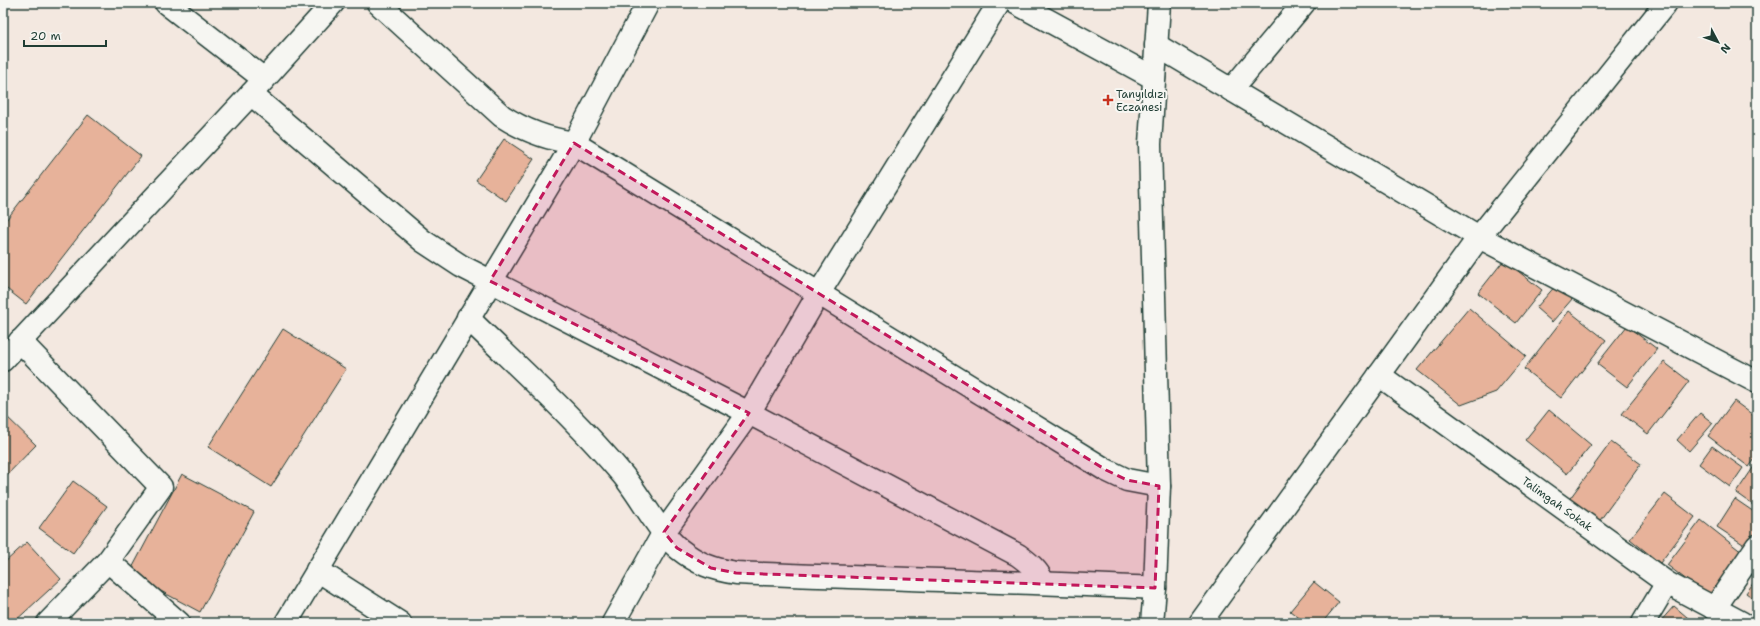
<svg xmlns="http://www.w3.org/2000/svg" width="1760" height="626" font-family="'Shantell Sans',sans-serif">
	<rect width="100%" height="100%" fill="#f3e8e0"/>
	<filter id="ink" filterUnits="userSpaceOnUse"><feTurbulence type="fractalNoise" baseFrequency=".025" numOctaves="2"/><feDisplacementMap in="SourceGraphic" scale="8" xChannelSelector="R" yChannelSelector="G"/><feConvolveMatrix kernelMatrix="1 2 1 2 8 2 1 2 1" color-interpolation-filters="sRGB"/></filter>
	<g filter="url(#ink)">
		<!-- building -->
		<path fill="#e7b29a" stroke="#1f3d34" d="M88 115 141 156 26 304 3 286V224Z
			M504 139 534 159 506 201 476 180Z
			M1504 260 1542 290 1516 323 1478 293Z
			M1557 284 1573 298 1552 322 1536 308Z
			M1469 308 1526 356 1496 392 1461 405 1417 370Z
			M1569 311 1606 340 1561 398 1524 369Z
			M1627 326 1657 349 1627 387 1597 364Z
			M283 329 346 369 271 487 208 447Z
			M1664 362 1689 381 1648 434 1622 414Z
			M1734 401 1757 418V456L1749 467 1708 436Z
			M1549 410 1591 445 1567 474 1525 440Z
			M3 413 36 445 3 479Z
			M1700 413 1713 423 1689 451 1677 440Z
			M1611 442 1641 464 1598 523 1568 501Z
			M1712 446 1743 468 1730 487 1699 464Z
			M1757 462V508L1736 493Z
			M182 474 254 512 200 612 129 574Z
			M73 481 107 506 73 553 39 528Z
			M1665 494 1695 517 1660 563 1630 539Z
			M1735 499 1757 514V536L1749 548 1717 527Z
			M1701 520 1743 553 1709 597 1667 565Z
			M27 542 61 579 13 623H3V564Z
			M1757 578V601L1746 593Z
			M1314 582 1339 602 1322 623H1306L1290 611Z
			M1674 606 1694 623H1659Z"/>
		<g fill="none" stroke-linecap="round" stroke-linejoin="round">
			<defs>
				<g id="street">
					<path d="M166 3 264 79"/>
					<path d="M378 3 502 116C525 131 547 139 574 143L1106 470 1127 480 1159 486"/>
					<path d="M1016 3 1154 78"/>
					<path d="M1156 45 1479 237 1757 382"/>
					<path d="M1231 90 1304 3"/>
					<path d="M251 94 423 241 461 266 749 413 1018 555C1029 563 1038 570 1043 582"/>
					<path d="M468 318C520 369 575 418 622 474 640 495 658 532 679 549 698 564 712 569 736 573 876 579 1016 581 1155 588"/>
					<path d="M20 341 161 487 108 561 48 623"/>
					<path d="M3 360 251 94 333 3"/>
					<path id="s1" d="M1379 375 1667 583 1742 623"/>
					<path d="M108 561 179 623"/>
					<path d="M317 570 400 623"/>
					<path d="M1714 609 1757 546"/>
					<path d="M286 623 574 143 648 3"/>
					<path d="M613 623 664 532 749 413 819 293 999 3"/>
					<path d="M1152 623 1155 588 1159 486 1150 144 1159 3"/>
					<path d="M1200 623 1479 237 1666 3"/>
					<path d="M1643 623 1667 583"/>
				</g>
			</defs>
			<!-- street casing -->
			<use href="#street" stroke="#1f3d34" stroke-width="25"/>
			<!-- street -->
			<use href="#street" stroke="#f6f6f2" stroke-width="22"/>
		</g>
	</g>
	<!-- marked area -->
	<path fill="#c2185b" fill-opacity="0.2" stroke="#c2185b" stroke-width="3" stroke-dasharray="8 5" stroke-linejoin="round" d="M574 143 1106 470 1127 480 1159 486 1155 588 736 573 711 568 677 548 664 532 749 413 490 281Z"/>
	<!-- markers -->
	<path fill="#c8321e" stroke="#f6f6f2" stroke-width="1.5" d="M1106 94h4v4h4v4h-4v4h-4v-4h-4v-4h4z"/>
	<g text-anchor="middle" stroke-width="4" stroke-linejoin="round" paint-order="stroke">
		<!-- poi labels -->
		<g font-size="11" fill="#1f3d34" stroke="#f6f6f2" text-anchor="start">
			<text x="1116" y="98">Tanyıldızı<tspan x="1116" dy="13">Eczanesi</tspan></text>
		</g>
		<!-- street labels -->
		<g font-size="11" fill="#1f3d34" stroke="#f6f6f2">
			<text dy="4" stroke="none"><textPath href="#s1" startOffset="220">Talimgah Sokak</textPath></text>
		</g>
	</g>
	<!-- margin -->
	<rect width="1760" height="626" fill="none" stroke="#f6f6f2" stroke-width="16"/>
	<rect x="8" y="8" width="1744" height="610" fill="none" stroke="#1f3d34" stroke-width="1.5" filter="url(#ink)"/>
	<!-- north arrow -->
	<g transform="translate(1718 42) rotate(131)" stroke="#f6f6f2" stroke-width="3" paint-order="stroke">
	<path d="M0-3L7 15L0 10L-7 15Z" fill="#1f3d34"/>
	<text y="-6" font-size="11" font-weight="bold" text-anchor="middle" fill="#1f3d34">N</text>
	</g>
	<!-- scale -->
	<path d="M24 40v6h82v-6" fill="none" stroke="#1f3d34" stroke-width="2"/>
	<text x="30" y="40" font-size="12" fill="#1f3d34" stroke="#f6f6f2" stroke-width="3" paint-order="stroke">20 m</text>
</svg>
